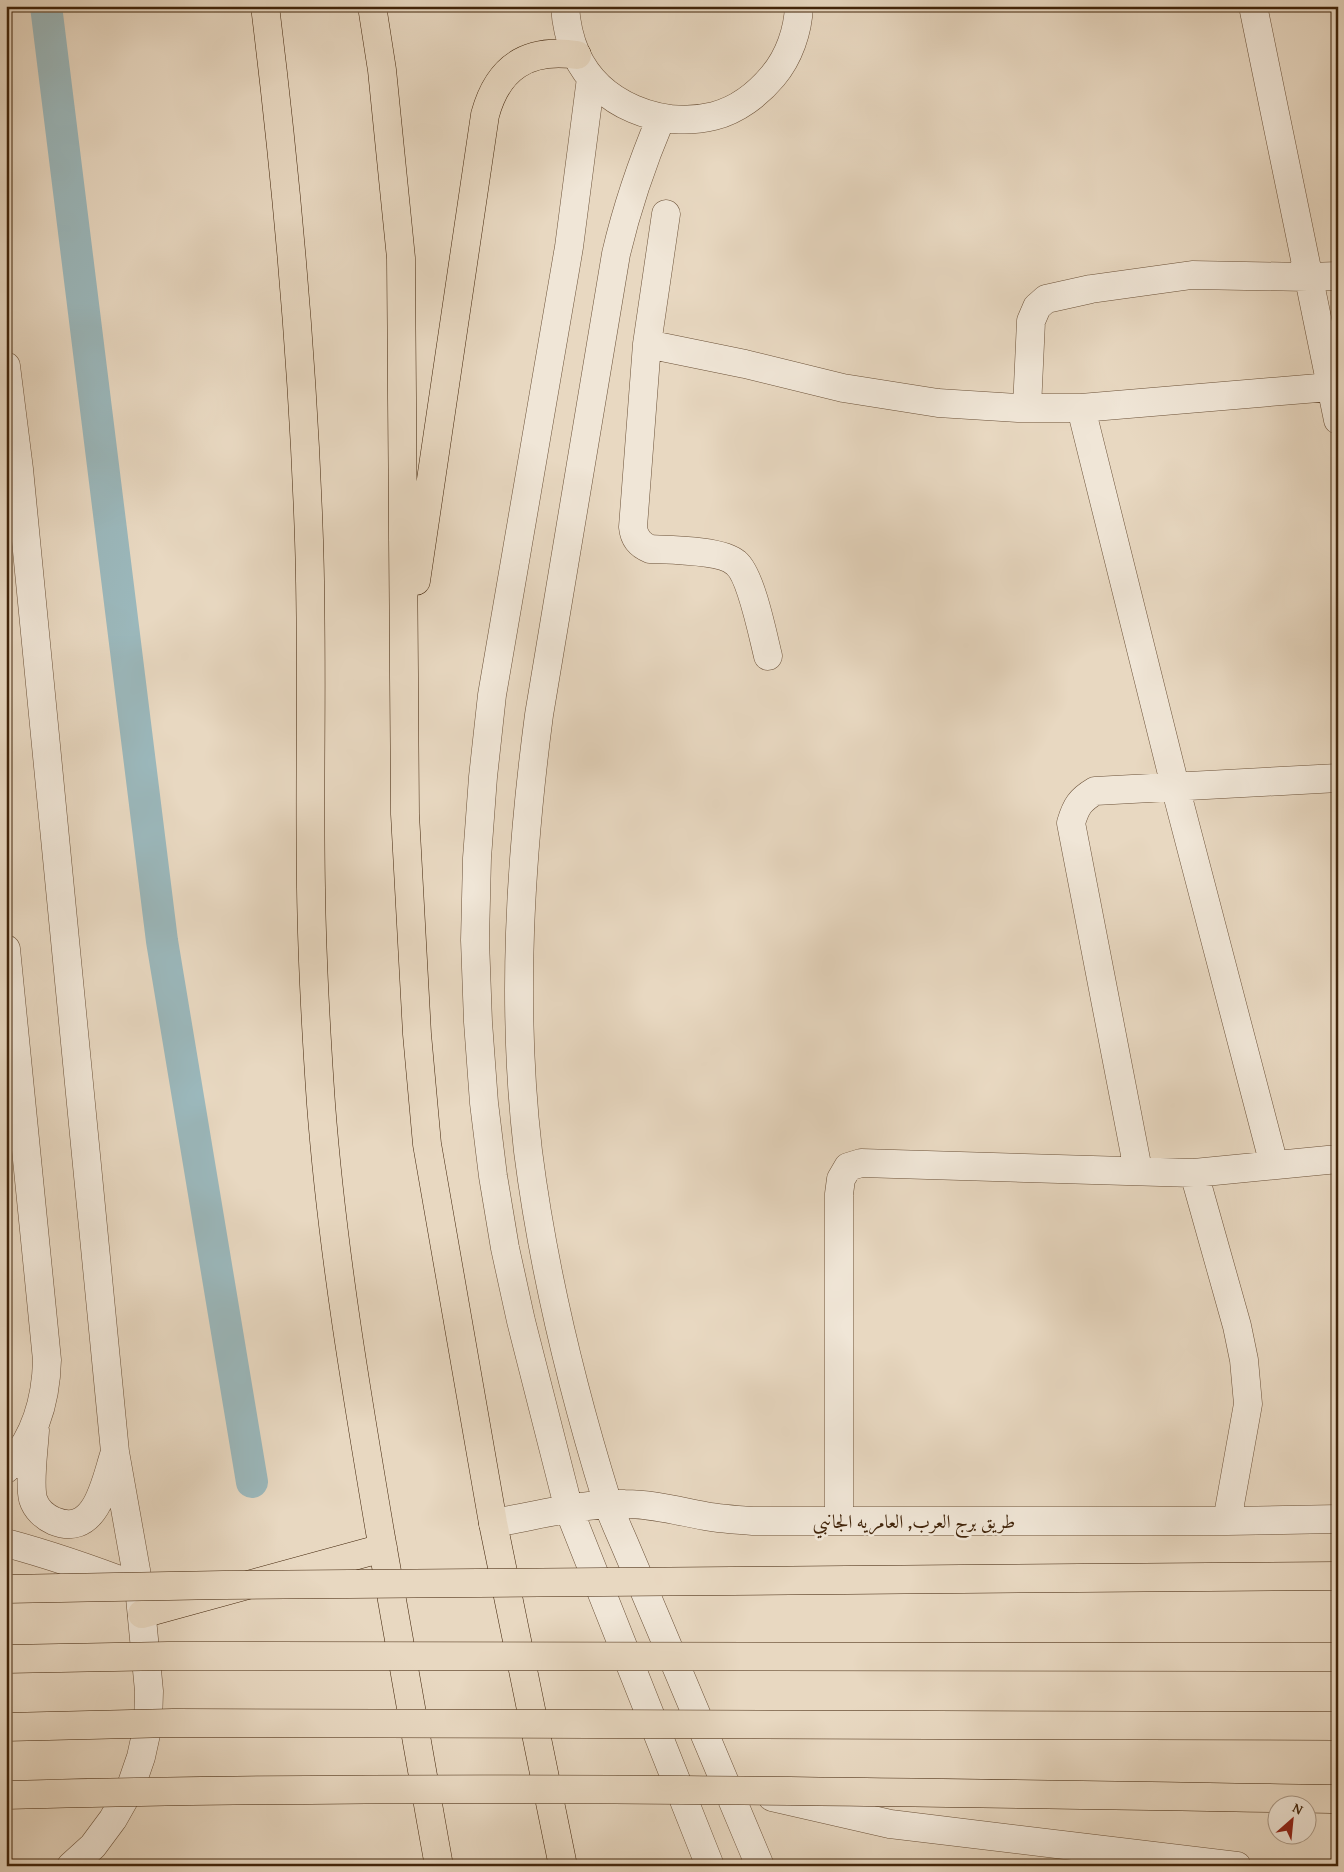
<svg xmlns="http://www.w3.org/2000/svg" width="1344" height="1872" font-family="'Gentium Book Plus',Amiri,serif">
	<rect width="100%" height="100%" fill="#e8d8c1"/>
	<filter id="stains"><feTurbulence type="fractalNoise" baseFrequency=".004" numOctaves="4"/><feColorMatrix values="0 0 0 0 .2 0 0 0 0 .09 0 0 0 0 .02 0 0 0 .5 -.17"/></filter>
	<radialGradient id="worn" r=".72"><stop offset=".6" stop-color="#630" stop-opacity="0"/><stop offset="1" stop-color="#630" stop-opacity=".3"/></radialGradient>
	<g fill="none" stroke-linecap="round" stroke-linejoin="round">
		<!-- canal -->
		<path stroke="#9bb8bc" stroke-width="32" d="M46 6 162 941 252 1482"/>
		<defs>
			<path id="minor" d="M565 6C566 23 569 38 576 54 599 105 661 129 714 116 737 110 758 94 773 76 789 57 798 31 799 6
				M1253 6 1338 420
				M591 78 569 247 492 695 483 777 477 858 475 940 478 1022 484 1103 493 1176 505 1248 521 1321 569 1510 710 1866
				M661 118C642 163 627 207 616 254L539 715C520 859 511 1006 528 1151 543 1269 572 1388 607 1501 612 1516 619 1531 625 1545 636 1571 647 1597 658 1623 692 1704 726 1785 760 1866
				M666 214 647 344 633 527C634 538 640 545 650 549 670 550 722 550 736 563 751 575 763 636 768 656
				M647 344 745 364 843 388 938 403 1018 408H1081L1330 387
				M6 366 19 469 115 1452 139 1587 149 1691 148 1725 141 1757 130 1789 113 1819 93 1846 71 1866
				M1027 408 1031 321 1037 307 1046 299 1091 289 1192 275 1308 277 1338 276
				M1081 408 1175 786 1274 1165
				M6 949 47 1360C46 1401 35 1439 6 1469
				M1138 1170 1071 823C1076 806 1080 800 1095 791L1338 778
				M1194 1173 1237 1326 1244 1360 1248 1404 1227 1521
				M35 1430C34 1449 29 1482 33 1499 36 1509 45 1517 54 1521 96 1538 105 1483 114 1455
				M839 1521V1194L841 1179 848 1167 861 1163 1194 1173 1338 1159
				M493 1523C536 1516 581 1503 625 1504 653 1504 678 1511 705 1516 721 1519 738 1520 754 1521H1227L1338 1519
				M6 1543C51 1555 94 1570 138 1587
				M772 1797 890 1824 1237 1866"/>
			<path id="major" d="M265 6C287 184 303 361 309 540 313 656 309 772 311 888 312 960 316 1032 321 1104 332 1248 356 1390 380 1532 400 1644 419 1755 439 1866
				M372 6 382 70 401 258 405 814 417 1034 427 1144 493 1523 563 1866
				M416 581 485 115C498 67 528 48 577 55
				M142 1614 383 1548"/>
		</defs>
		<!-- minor casing -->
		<use href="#minor" stroke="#6b5138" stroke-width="29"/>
		<!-- major casing -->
		<use href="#major" stroke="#41240a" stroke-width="29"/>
		<!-- minor -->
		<use href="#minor" stroke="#f0e6d7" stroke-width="28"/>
		<!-- major -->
		<use href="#major" stroke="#e8d8c1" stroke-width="28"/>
		<defs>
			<path id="highway-bridge" d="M6 1589 223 1585 1338 1576
				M6 1659 168 1656 1338 1657
				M6 1727 173 1723 1338 1726
				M6 1795C450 1783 894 1792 1338 1799"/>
		</defs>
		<!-- highway-bridge casing -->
		<use href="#highway-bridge" stroke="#41240a" stroke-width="29" stroke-linecap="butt"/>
		<!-- highway-bridge -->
		<use href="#highway-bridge" stroke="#e8d8c1" stroke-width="28"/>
	</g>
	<g text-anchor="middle" stroke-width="5" stroke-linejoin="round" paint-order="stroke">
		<!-- street labels -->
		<g font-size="19" fill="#41240a" stroke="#f0e6d7">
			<text x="914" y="1528">طريق برج العرب, العامريه الجانبي</text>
		</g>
	</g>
	<!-- margin -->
	<rect width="1344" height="1872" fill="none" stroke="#e8d8c1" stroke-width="25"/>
	<rect x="8" y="8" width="1329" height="1857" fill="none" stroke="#41240a" stroke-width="2.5"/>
	<rect x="12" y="12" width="1319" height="1847" fill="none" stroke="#41240a"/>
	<!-- north arrow -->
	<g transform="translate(1292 1820) rotate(27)"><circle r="24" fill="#f0e6d7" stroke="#aa9885"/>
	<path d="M0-4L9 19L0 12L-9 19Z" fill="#8f2418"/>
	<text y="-8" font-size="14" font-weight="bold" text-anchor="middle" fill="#41240a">N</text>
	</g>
	<rect width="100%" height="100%" filter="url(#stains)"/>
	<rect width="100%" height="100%" fill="url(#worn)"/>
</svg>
